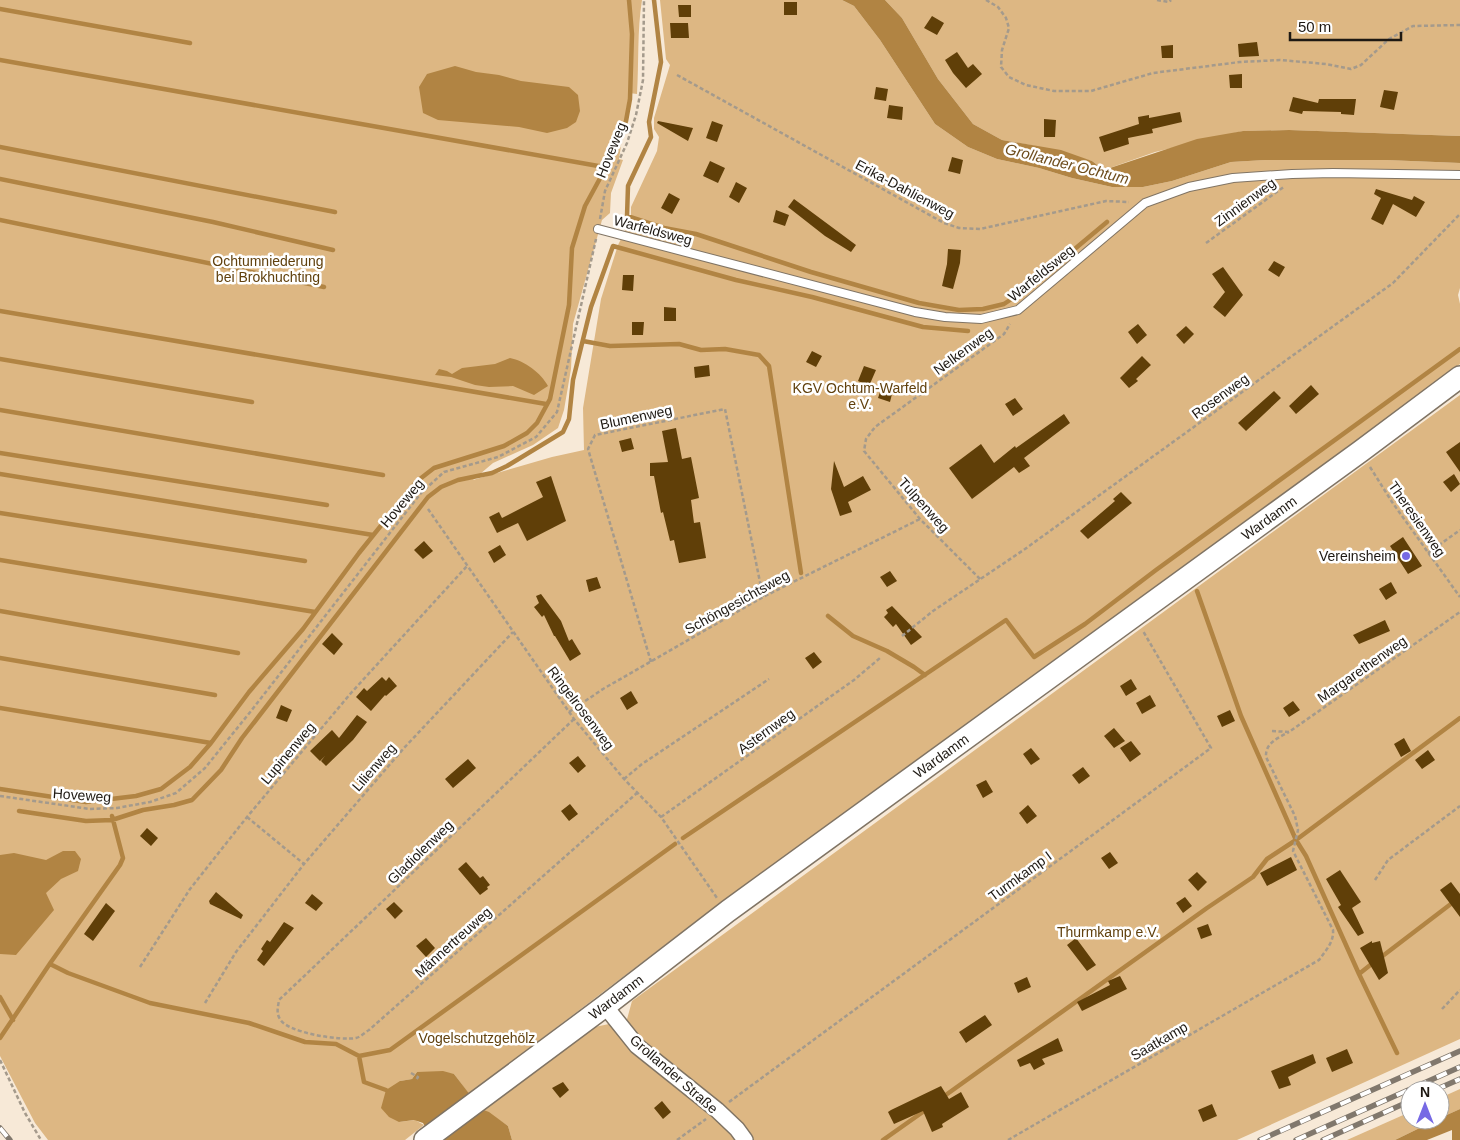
<svg xmlns="http://www.w3.org/2000/svg" width="1460" height="1140" font-family="Helvetica,sans-serif">
	<rect width="100%" height="100%" fill="#f7e9d7"/>
	<!-- green -->
	<path fill="#ddb783" d="M0 0H642C637 31 639 62 637 94L629 93 619 159 623 160 611 193 610 213 602 220 573 324 571 369 564 410 558 428 533 445 493 463 473 480 552 457 584 450 583 408 601 299 618 245 631 219V207L657 151 659 137 654 129V118L670 65 666 59 660 0H842L854 6 880 40 935 124 968 147 997 159 1039 168 1072 178 1112 187H1143L1172 181 1231 162 1265 160H1386L1460 163V288L1458 295 1460 304V364L1063 660 884 786 728 897 469 1094 454 1074 417 1072 412 1079 400 1081 399 1122 415 1120 424 1125 405 1140H48L35 1123 0 1056Z
		M885 0H1460V136L1289 130 1243 131 1155 152 1104 170 1092 161 1031 145 1002 140 973 124 938 79 902 18Z
		M1460 395V1039L1237 1140H512L508 1126 484 1110 590 1028 609 1024 615 1031 626 1023 632 1001Z
		M1460 1089V1109L1440 1118V1098Z
		M1410 1112V1120H1436L1395 1140H1347Z"/>
	<!-- water -->
	<path fill="#b18443" d="M842 0H885L902 18 938 79 973 124 1002 140 1061 150 1092 161 1104 170 1197 139 1243 131 1289 130 1460 136V163L1386 160H1265L1231 162 1172 181 1143 187H1112L1072 178 1039 168 997 159 968 147 935 124 880 40 854 6Z
		M455 66 476 72 499 75 521 81 569 87 578 95 580 111 576 122 567 128 547 133 519 127 438 120 423 113 419 87 427 74Z
		M510 358C525 361 541 373 548 386L534 395 513 386 489 387 475 385 451 377 435 375 439 369 447 371 452 374 462 368 495 364Z
		M63 851H75L81 859 78 871 61 879 46 893 54 910 16 955 0 954V855L14 853 46 860Z
		M443 1071 454 1074 481 1109 489 1112 508 1126 512 1140H433L423 1123 414 1120 399 1122 389 1117 381 1108 386 1090 400 1081 412 1079 417 1072Z
		M1460 1109V1140H1452V1130L1427 1140H1395L1436 1120H1440V1118Z"/>
	<g fill="none" stroke-linecap="round" stroke-linejoin="round">
		<!-- stream -->
		<path stroke="#b18443" stroke-width="4.5" d="M654 0 661 62 649 122 651 137 628 186 627 216 664 228 696 234 811 272 919 303 959 310 983 309 1004 304 1028 288 1107 222
			M0 9 190 43
			M0 60 604 167
			M0 147 335 212
			M0 179 213 222 333 250
			M0 220 324 287
			M0 311 546 404
			M583 341 610 346 679 344 701 350 725 349 759 355 769 366 801 573
			M0 359 252 402
			M0 410 383 475
			M0 453 327 505
			M0 474 373 535
			M0 513 305 561
			M0 560 315 612
			M1197 591 1241 716 1296 840 1306 856 1359 974 1397 1053
			M0 611 238 653
			M828 616 853 636 887 651 914 667 925 675
			M0 658 215 695
			M0 708 211 743
			M0 789 86 802 136 796 161 789 190 767 211 743 249 692 303 629 359 553 416 482 434 468 504 446 527 433 537 423 550 399 569 305 572 248 585 206 617 147 626 121 630 99 632 34 629 0
			M19 811 86 821 112 820 143 810 174 805 192 800 221 770 242 738 428 497 441 487 458 480 492 473 507 466 563 432 569 419 573 380 591 307 613 246 736 280 812 297 923 327 968 331
			M683 838 1006 620 1034 657 1085 624 1156 570 1460 349
			M1380 958 1460 897
			M50 964 68 973 150 1003 249 1023 305 1042 336 1044 359 1056 364 1082 386 1090
			M1359 974 1374 962
			M0 997 13 1020
			M0 1038 51 962 120 865 123 858 112 816
			M359 1056 390 1050 675 844
			M943 1097 1207 908 1253 877 1267 859 1296 840 1460 718
			M883 1140 927 1109"/>
	</g>
	<!-- building -->
	<path fill="#603f08" d="M784 2H797V15H784Z
		M678 5H691V17H679Z
		M932 16 944 23 937 35 924 28Z
		M670 23H688L689 38H671Z
		M1257 42 1259 56 1239 57 1238 44Z
		M1173 45V58H1162L1161 46Z
		M957 52 968 68 973 64 982 74 966 88 953 73 945 60Z
		M1242 74V88H1230L1229 75Z
		M876 87 888 89 886 101 874 99Z
		M1384 90 1398 92 1394 110 1380 107Z
		M1293 97 1318 103 1319 99H1356L1354 115 1341 114V112L1303 111 1302 114 1289 111Z
		M889 105 903 107 902 120 887 118Z
		M1180 112 1182 122 1152 129 1153 133 1128 138 1129 144 1104 152 1099 137 1139 124 1138 117 1149 115V118Z
		M1044 119 1056 120 1055 137H1044Z
		M658 121 693 128 688 141 657 123Z
		M712 121 723 125 717 142 706 138Z
		M952 157 963 160 960 174 948 171Z
		M710 161 725 168 718 183 703 176Z
		M736 182 747 188 739 203 729 197Z
		M1376 189 1412 200 1414 196 1425 202 1416 217 1393 204 1383 225 1371 219 1381 198 1374 194Z
		M669 193 680 199 672 214 661 208Z
		M794 199 856 245 851 252 825 236 788 207Z
		M776 210 789 215 785 226 773 222Z
		M948 249 961 250 960 263 953 289 942 286 947 264Z
		M1274 261 1285 267 1279 277 1268 270Z
		M1223 267 1243 295 1225 317 1213 307 1225 292 1212 274Z
		M623 275H634L633 291 622 290Z
		M664 307 676 308V321H664Z
		M632 322H644L643 335H632Z
		M1138 324 1147 335 1137 344 1128 332Z
		M1186 326 1194 334 1184 344 1176 335Z
		M812 351 822 356 816 367 806 362Z
		M1142 356 1151 365 1136 379 1138 381 1129 388 1120 378Z
		M709 365 710 376 695 378 694 367Z
		M864 366 876 370 869 386 858 381Z
		M1311 385 1319 394 1296 414 1289 406Z
		M882 386 893 390 890 402 878 398Z
		M1274 391 1281 398 1246 431 1238 423Z
		M1015 398 1023 409 1013 416 1005 404Z
		M1064 414 1070 423 1024 458 1030 466 1019 473 1014 467 972 499 949 468 981 444 994 463 1015 446 1016 448Z
		M676 428 682 459 691 457 699 498 691 500 694 523 700 522 706 558 679 563 674 540 670 541 663 512 661 513 654 476H650V463L668 462 662 431Z
		M631 438 634 449 622 452 619 441Z
		M1460 442V472L1446 452Z
		M834 461 844 487 863 476 871 490 848 502 852 512 840 516 831 489Z
		M1454 474 1460 484 1451 492 1443 482Z
		M551 476 566 521 527 541 518 523 497 533 489 517 499 512 502 518 543 497 536 482Z
		M1121 492 1132 503 1088 539 1080 531 1115 501 1113 499Z
		M1403 537 1422 566 1408 574 1390 546Z
		M424 541 433 551 423 559 414 550Z
		M500 545 506 555 494 563 488 552Z
		M890 571 897 581 887 587 880 577Z
		M597 577 601 588 589 592 586 580Z
		M1391 582 1397 593 1386 600 1379 589Z
		M541 594 561 621 569 641 572 639 581 654 570 661 555 636H554L544 615 542 617 534 607 539 603 536 596Z
		M892 606 922 637 911 645 896 624 893 627 884 617 888 613 886 610Z
		M1385 620 1390 631 1359 644 1353 635Z
		M332 633 343 644 334 655 322 644Z
		M814 652 822 662 813 669 805 658Z
		M382 677 386 681 389 677 397 686 386 696 385 695 371 711 356 697 364 688 367 691Z
		M1131 679 1137 689 1126 696 1120 686Z
		M631 691 638 703 627 710 620 698Z
		M1150 695 1156 706 1142 714 1136 703Z
		M1293 701 1300 710 1289 717 1283 708Z
		M281 705 292 710 287 722 276 718Z
		M1230 710 1235 721 1222 727 1217 716Z
		M357 715 367 722 353 740 326 766 321 761 325 756 320 761 310 751 332 730 339 738Z
		M1114 728 1125 741 1114 748 1104 736Z
		M1404 738 1411 751 1401 757 1394 744Z
		M1131 741 1141 754 1130 762 1120 748Z
		M1031 748 1040 759 1031 765 1023 754Z
		M1428 750 1435 760 1422 769 1415 760Z
		M578 756 586 766 578 773 569 763Z
		M468 759 476 768 453 788 445 779Z
		M1083 767 1090 776 1079 784 1072 775Z
		M986 780 993 792 983 798 976 785Z
		M570 804 578 814 569 821 561 811Z
		M1028 805 1037 816 1027 824 1019 813Z
		M147 828 158 838 151 846 140 836Z
		M1110 852 1118 863 1109 869 1101 858Z
		M1291 857 1297 870 1267 886 1260 873Z
		M466 862 480 878 483 876 490 885 487 887 488 889 480 895 458 869Z
		M1340 870 1361 902 1352 908 1364 933 1358 936 1338 907 1341 905 1326 879Z
		M1197 872 1207 882 1198 891 1188 880Z
		M1451 882 1460 894V917L1440 890Z
		M216 892 243 915 241 919 210 904 209 901Z
		M312 894 323 903 316 911 305 903Z
		M1185 897 1192 906 1183 913 1176 903Z
		M394 902 403 911 395 919 386 909Z
		M106 903 115 911 93 941 84 934Z
		M284 922 294 928 264 966 257 960 263 951 261 949 267 940 270 942Z
		M1208 924 1212 935 1201 939 1197 928Z
		M426 938 435 948 426 957 416 946Z
		M1076 938 1096 965 1087 971 1067 945Z
		M1372 941V943L1380 941 1388 973 1379 980 1360 948Z
		M1120 976 1127 989 1082 1011 1077 1002 1110 985 1108 981Z
		M1027 977 1031 987 1018 993 1014 983Z
		M985 1015 992 1025 966 1043 959 1032Z
		M1058 1038 1063 1051 1042 1059 1045 1064 1034 1070 1030 1063 1020 1067 1017 1060Z
		M1347 1049 1353 1063 1332 1072 1326 1058Z
		M1313 1054 1316 1063 1288 1077 1291 1085 1279 1089 1271 1071Z
		M563 1082 569 1090 560 1098 552 1088Z
		M941 1086 949 1099 961 1092 969 1107 942 1124 943 1127 932 1132 923 1111 894 1124 888 1112 891 1110Z
		M662 1101 671 1112 663 1119 654 1108Z
		M1212 1104 1217 1116 1203 1122 1198 1110Z"/>
	<g fill="none" stroke-linecap="round" stroke-linejoin="round">
		<defs>
			<path id="lane" d="M598 229 915 312 945 317 981 319 1018 310 1145 203 1189 187 1233 178 1292 174 1333 173 1460 175"/>
			<path id="street" d="M605 1006 637 1046 717 1110 737 1129 745 1140"/>
			<path id="secondary" d="M425 1140 605 1006 728 911 1361 451 1460 377"/>
		</defs>
		<!-- lane casing -->
		<use href="#lane" stroke="#807464" stroke-width="10"/>
		<!-- street casing -->
		<use href="#street" stroke="#807464" stroke-width="18"/>
		<!-- secondary casing -->
		<use href="#secondary" stroke="#807464" stroke-width="24"/>
		<!-- path -->
		<path stroke="#a49a8c" stroke-width="2.5" stroke-dasharray="4 2.5" stroke-linecap="butt" d="M986 0 998 7 1006 18 1009 28 1002 50 1001 67 1009 77 1026 85 1054 91H1091L1153 73 1240 62 1280 60 1326 64 1351 69 1361 65 1389 39 1413 26 1460 25
			M1157 0 1169 2 1171 0
			M677 75 944 223 959 228 980 229 1106 201 1129 202
			M600 219 605 191 627 143 636 115 643 80 644 0
			M1206 243 1285 186
			M1370 467 1392 502 1460 597
			M428 509 574 719 624 779 661 817 717 898
			M1428 553 1460 530
			M980 579 920 519 864 451 866 439 875 427 1004 334 1010 324
			M902 636 933 611 1025 549 1393 283 1460 214
			M651 662 588 449 595 435 725 409 763 597
			M569 712 603 689 763 597 920 519
			M574 719 279 1000C278 1007 276 1013 280 1019 287 1033 342 1041 356 1038 361 1037 365 1032 369 1030L637 793
			M1272 731 1289 732 1460 612
			M624 779 642 764 769 679
			M0 796 90 809 117 808 150 802 176 793 205 768 251 711 421 493 444 472 498 457 536 437 557 412 596 239
			M247 817 304 864 404 748 513 632
			M661 817 854 680 880 658
			M1375 880 1388 860 1460 806
			M140 967 190 889 247 817 351 693 468 565
			M205 1003 236 952 304 864
			M1442 1009 1460 990
			M0 1060 25 1113 41 1140
			M411 1073 418 1077 416 1080
			M729 1102 1211 748 1143 631
			M677 1140 706 1119
			M1008 1140 1319 960C1326 950 1334 942 1333 930L1293 851 1298 830 1295 816 1266 757C1265 743 1278 738 1289 732"/>
		<!-- lane -->
		<use href="#lane" stroke="#fff" stroke-width="8"/>
		<!-- street -->
		<use href="#street" stroke="#fff" stroke-width="15"/>
		<!-- secondary -->
		<use href="#secondary" stroke="#fff" stroke-width="21"/>
		<defs>
			<path id="rail" d="M1435 1090 1460 1079
				M0 1128 10 1140
				M1260 1140 1460 1051
				M1296 1140 1460 1067
				M1323 1140 1410 1101"/>
		</defs>
		<!-- rail casing -->
		<use href="#rail" stroke="#81786d" stroke-width="5.5"/>
		<!-- rail -->
		<use href="#rail" stroke="#fff" stroke-width="4" stroke-dasharray="11" stroke-linecap="butt"/>
	</g>
	<!-- markers -->
	<circle fill="#7669e4" stroke="#fff" stroke-width="2" cx="1406" cy="556" r="5"/>
	<g text-anchor="middle" stroke-width="5" stroke-linejoin="round" paint-order="stroke">
		<!-- street labels -->
		<g font-size="14" fill="#1e1913" stroke="#fff">
			<text transform="translate(611 150) rotate(-68)" y="5">Hoveweg</text>
			<text transform="translate(905 189) rotate(28)" y="5">Erika-Dahlienweg</text>
			<text transform="translate(1245 202) rotate(-36)" y="5">Zinnienweg</text>
			<text transform="translate(653 230) rotate(15)" y="5">Warfeldsweg</text>
			<text transform="translate(1041 273) rotate(-39)" y="5">Warfeldsweg</text>
			<text transform="translate(963 351) rotate(-36)" y="5">Nelkenweg</text>
			<text transform="translate(1220 396) rotate(-36)" y="5">Rosenweg</text>
			<text transform="translate(636 417) rotate(-12)" y="5">Blumenweg</text>
			<text transform="translate(402 503) rotate(-50)" y="5">Hoveweg</text>
			<text transform="translate(924 505) rotate(48)" y="5">Tulpenweg</text>
			<text transform="translate(1269 518) rotate(-36)" y="5">Wardamm</text>
			<text transform="translate(1417 519) rotate(55)" y="5">Theresienweg</text>
			<text transform="translate(737 602) rotate(-29)" y="5">Schöngesichtsweg</text>
			<text transform="translate(1362 669) rotate(-35)" y="5">Margarethenweg</text>
			<text transform="translate(581 708) rotate(53)" y="5">Ringelrosenweg</text>
			<text transform="translate(766 731) rotate(-36)" y="5">Asternweg</text>
			<text transform="translate(288 753) rotate(-50)" y="5">Lupinenweg</text>
			<text transform="translate(941 756) rotate(-36)" y="5">Wardamm</text>
			<text transform="translate(374 767) rotate(-49)" y="5">Lilienweg</text>
			<text transform="translate(82 795) rotate(4)" y="5">Hoveweg</text>
			<text transform="translate(420 852) rotate(-44)" y="5">Gladiolenweg</text>
			<text transform="translate(1020 876) rotate(-36)" y="5">Turmkamp I</text>
			<text transform="translate(453 942) rotate(-42)" y="5">Männertreuweg</text>
			<text transform="translate(616 997) rotate(-37)" y="5">Wardamm</text>
			<text transform="translate(1159 1041) rotate(-30)" y="5">Saatkamp</text>
			<text transform="translate(674 1074) rotate(41)" y="5">Grollander Straße</text>
		</g>
		<!-- park labels -->
		<g font-size="14" fill="#61410e" stroke="#fff">
			<text x="268" y="266">Ochtumniederung<tspan x="268" dy="16">bei Brokhuchting</tspan></text>
			<text x="860" y="393">KGV Ochtum-Warfeld<tspan x="860" dy="16">e.V.</tspan></text>
			<text x="1108" y="937">Thurmkamp e.V.</text>
			<text x="477" y="1043">Vogelschutzgehölz</text>
		</g>
		<!-- poi labels -->
		<g font-size="14" fill="#1e1913" stroke="#fff" text-anchor="end">
			<text x="1396" y="561">Vereinsheim</text>
		</g>
		<!-- water labels -->
		<g font-size="15" font-style="italic" fill="#6e4d1d" stroke="#fff">
			<text transform="translate(1067 164) rotate(14)" y="5">Grollander Ochtum</text>
		</g>
	</g>
	<!-- north arrow -->
	<g transform="translate(1425 1105)"><circle r="24" fill="#ffffff" stroke="#a5a3a1"/>
	<path d="M0-4L9 19L0 12L-9 19Z" fill="#7669e4"/>
	<text y="-8" font-size="14" font-weight="bold" text-anchor="middle" fill="#1e1913">N</text>
	</g>
	<!-- scale -->
	<path d="M1290 32v8h111v-8" fill="none" stroke="#1e1913" stroke-width="2.5"/>
	<text x="1298" y="32" font-size="15" fill="#1e1913" stroke="#ffffff" stroke-width="4" paint-order="stroke">50 m</text>
</svg>
